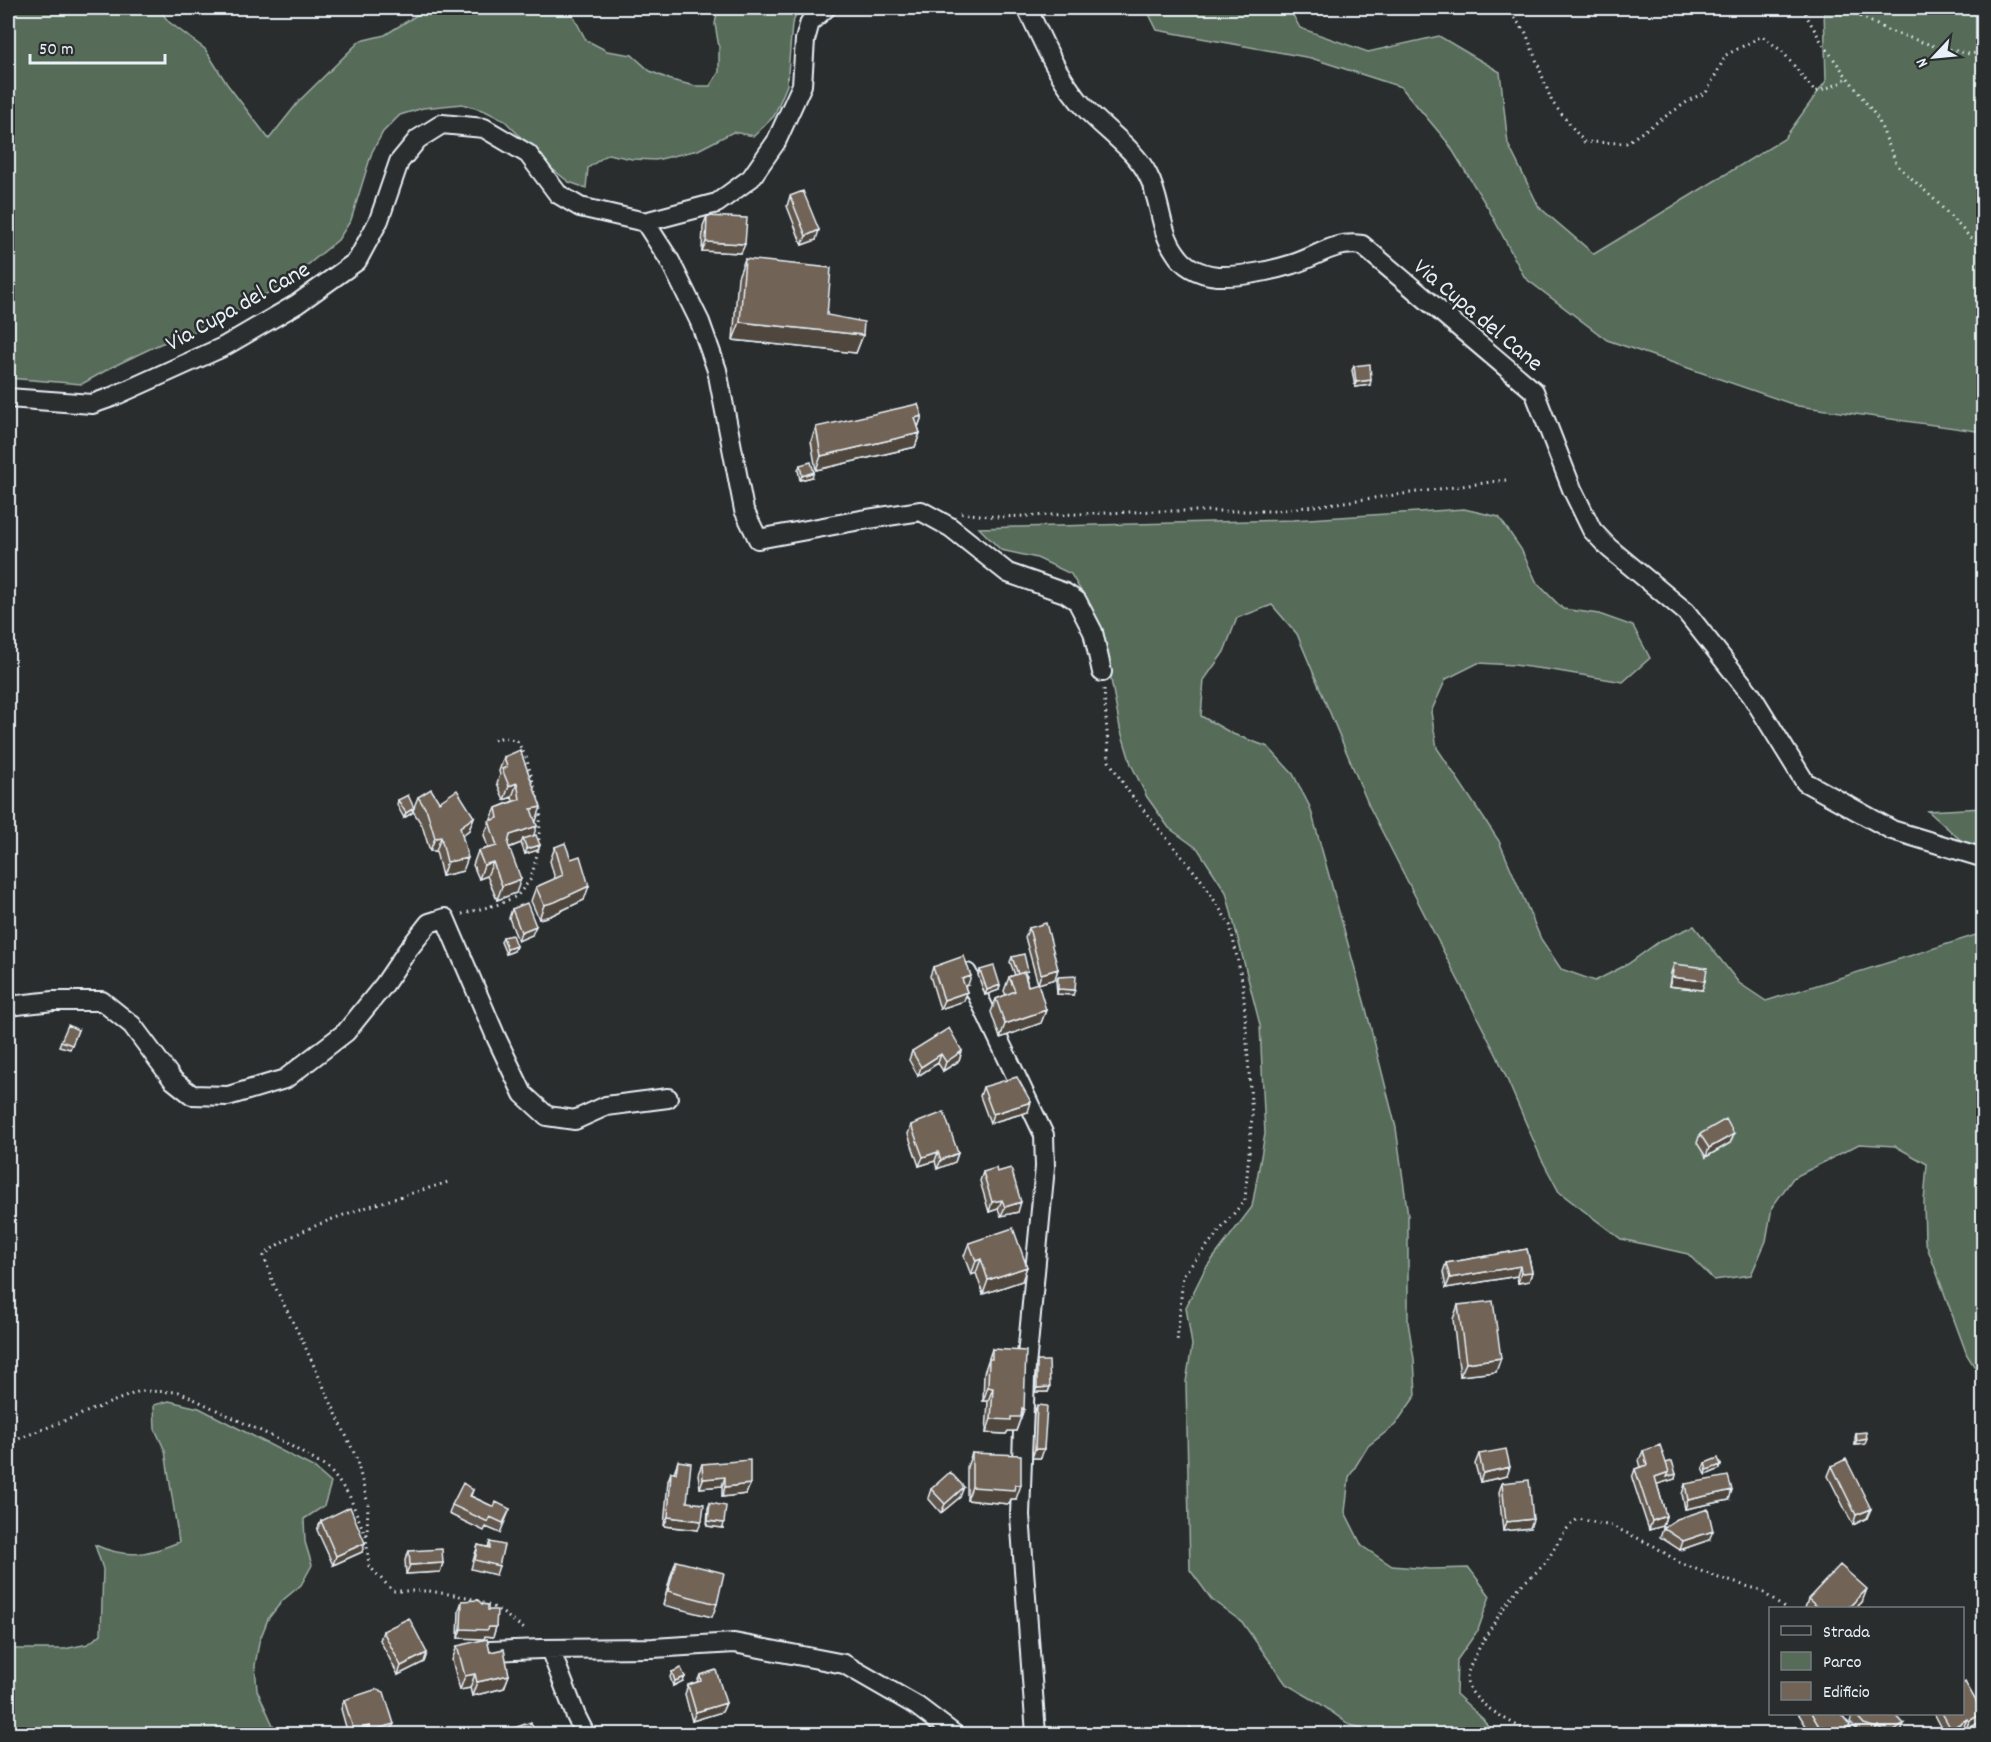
<svg xmlns="http://www.w3.org/2000/svg" width="1991" height="1742" font-family="Dekko,sans-serif">
	<rect width="100%" height="100%" fill="#2a2d2e"/>
	<filter id="ink" filterUnits="userSpaceOnUse"><feTurbulence type="fractalNoise" baseFrequency=".0167" numOctaves="2"/><feDisplacementMap in="SourceGraphic" scale="12" xChannelSelector="R" yChannelSelector="G"/><feConvolveMatrix kernelMatrix="1 2 1 2 8 2 1 2 1" color-interpolation-filters="sRGB"/></filter>
	<g filter="url(#ink)">
		<!-- green -->
		<path fill="#566c58" stroke="#9faea8" stroke-width="1.5" d="M8 8H158L169 22 205 49 227 84 269 139 300 100 360 41 385 35 420 13 432 11 461 13 476 8H569L586 40 607 51 632 55 650 71 671 80 695 86H710L719 72V47L715 24 718 8H800L792 24 787 85 774 116 754 136 733 132 698 150 656 160 632 159 608 154 588 168 586 188 569 182 551 168 505 121 485 111 462 104 423 108 400 115 383 132 372 152 351 220 338 240 287 282 213 325 160 344 112 367 82 384 8 378Z
			M1146 8H1289L1300 28 1368 52 1439 36 1500 72 1508 144 1539 207 1594 254 1784 139 1826 81 1824 8H1983V432L1798 406 1607 340 1525 278 1488 208 1448 143 1401 87 1311 58 1157 30Z
			M1464 509 1499 517 1521 549 1537 583 1563 609 1599 614 1633 626 1650 658 1623 682 1552 670 1514 665 1478 663 1446 679 1431 712 1437 748 1499 841 1541 939 1561 969 1595 981 1628 964 1660 941 1694 926 1739 983 1766 1001 1982 933 1983 934V1380L1967 1355 1925 1241 1924 1202 1927 1164 1895 1146 1859 1144 1793 1178 1772 1207 1766 1241 1751 1275 1714 1280 1688 1254 1621 1239 1559 1192 1541 1158 1497 1056 1369 806 1297 634 1272 605 1237 618 1224 652 1204 680 1201 716 1233 734 1268 747 1293 774 1310 807 1365 1005 1396 1128 1408 1216V1322L1414 1359 1416 1395 1395 1425 1368 1446 1349 1477 1345 1512 1362 1546 1392 1566 1430 1569 1469 1568 1490 1596 1478 1630 1457 1660 1456 1694 1483 1719 1493 1734H1386L1350 1725 1319 1703 1286 1684 1242 1622 1212 1600 1190 1570 1186 1382 1192 1345 1186 1307 1205 1269 1252 1207 1265 1134 1260 1025 1226 892 1198 849 1169 828 1147 797 1131 764 1120 728 1101 625 1071 574 1037 558 1001 550 979 528 1293 520Z
			M1983 808V860L1928 811Z
			M169 1401 199 1408 313 1467 331 1483 324 1506 304 1519 305 1542 312 1565 301 1585 283 1600 268 1619 259 1642 255 1666 257 1690 277 1734H8V1656L13 1649H64L88 1644 101 1634 103 1569 95 1545C127 1559 148 1555 179 1542L165 1451 155 1429 154 1405Z"/>
		<g fill="none" stroke-linecap="round" stroke-linejoin="round">
			<defs>
				<path id="minor" d="M1027 8C1045 45 1057 78 1086 109 1105 130 1136 150 1148 175 1161 199 1159 229 1175 252 1184 267 1200 274 1217 276 1240 277 1271 271 1293 264 1319 256 1333 241 1362 245L1534 391 1572 489 1592 530 1609 548 1686 612 1752 696 1805 782 1892 830 1984 858
					M645 222 670 261 700 322 717 370 744 510 758 539 861 520 921 511 950 527 1008 573 1065 593 1077 601 1093 632 1102 672
					M8 398 92 404 112 397 223 347 297 304 357 261 379 220 399 162 418 139 442 124 484 128 528 154 558 194 580 207 645 222 717 203 751 178 776 142 802 85 805 40 810 22 826 8
					M967 973 1044 1135 1045 1167 1025 1377 1020 1515 1036 1734
					M8 1006 53 1001H102L132 1025 173 1080 192 1095 228 1096 285 1079 346 1032 384 985 407 951 429 923 445 918 496 1037 523 1094 547 1116 575 1120 606 1106 668 1098
					M550 1649 576 1716 585 1734
					M490 1651 541 1649 653 1648 734 1643 844 1664 917 1706 954 1734"/>
			</defs>
			<!-- minor casing -->
			<use href="#minor" stroke="#e8f1f8" stroke-width="22"/>
			<!-- path -->
			<path stroke="#e8f1f8" stroke-width="3" stroke-dasharray="1.5 4.5" stroke-linecap="butt" d="M1507 8 1526 33 1552 102 1584 142 1626 143 1693 98 1706 93 1726 55 1762 36 1783 52 1815 92 1839 84 1847 77
				M1802 8 1822 43 1878 119 1897 165 1935 200 1984 252
				M1844 8 1887 30 1934 46 1970 54 1984 52
				M961 513 999 517 1158 511H1277L1506 480
				M1104 689 1109 761 1128 791 1202 881 1230 925 1243 985 1252 1116 1245 1200 1183 1275 1177 1343
				M462 914 499 904 517 896 531 879 538 850 541 810 526 757 517 741 504 737 490 741
				M8 1443 140 1391 179 1392 286 1443 329 1469 349 1495 366 1537 369 1566 393 1591H429L467 1597 496 1608 527 1631
				M367 1535 368 1504 356 1457 302 1340 273 1283 264 1256C294 1224 403 1197 448 1182
				M1532 1734C1514 1723 1469 1703 1467 1680 1465 1665 1505 1605 1515 1592 1525 1580 1539 1572 1548 1559 1557 1545 1563 1529 1578 1519L1612 1526 1654 1546 1680 1563 1719 1578 1760 1590 1784 1608"/>
			<!-- minor -->
			<use href="#minor" stroke="#2a2d2e" stroke-width="18"/>
		</g>
		<!-- wall -->
		<path fill="#61564b" stroke="#e8f1f8" stroke-width="1.5" d="M790 196 816 240 802 245 787 206Z
			M707 216 745 244 741 253 702 251 703 226Z
			M745 259 827 315 863 335 856 353 733 340 738 277Z
			M1354 366 1370 385 1355 387 1352 370Z
			M922 416 918 427 920 433 915 447 816 470 811 441 816 427Z
			M800 465 812 477 800 480 798 470Z
			M504 757 536 821 533 836 540 845 538 850 525 854 521 843 509 848 516 893 497 900 487 876 479 879 473 865 478 851 488 848 484 835 496 808 513 801 512 797 504 800 497 783 500 775 499 771Z
			M418 797 439 802 474 817 469 830 462 836 463 871 442 876 436 851H430L422 825 413 811 412 813 404 818 397 805 398 800 414 807Z
			M555 847 571 859 584 900 550 916 539 919 531 901 536 887 555 879 550 861Z
			M512 909 532 935 518 941 509 918Z
			M1029 928 1058 969 1055 979 1038 984 1025 937Z
			M503 937 516 946 514 951 506 954 501 942Z
			M1012 957 1027 976H1026L1028 986 1046 1010 1041 1023 1000 1038 991 1012 996 999 1006 995 1004 991 1009 977 1015 975 1010 962Z
			M1674 964 1702 990 1669 986 1671 973Z
			M933 967 968 985 965 986 967 992 964 1001 940 1009 930 976Z
			M980 970 999 990 985 995 978 975Z
			M1058 977 1073 995 1057 994 1056 981Z
			M78 1030 70 1049 59 1046 61 1041Z
			M912 1051H962L959 1061 943 1071 938 1063 918 1076 909 1060Z
			M983 1087 1028 1112 990 1123 980 1096Z
			M911 1125 958 1153 955 1162 937 1169 935 1161 919 1166 908 1134Z
			M1700 1134H1734L1730 1143 1706 1157 1697 1143Z
			M983 1172H997L1018 1212 1001 1216 998 1209 989 1212 980 1181Z
			M969 1243 1022 1281 983 1294 976 1273 971 1275 964 1256Z
			M1527 1249 1532 1272 1529 1281 1518 1283 1517 1276 1446 1288 1443 1272 1446 1263Z
			M1458 1305 1496 1372 1460 1376 1453 1319Z
			M992 1349 1024 1409 1016 1431H1008L1006 1434 986 1433 988 1401H983L984 1373Z
			M1037 1361 1050 1387 1048 1392H1035L1036 1366Z
			M1037 1405 1041 1458H1032L1034 1414Z
			M1856 1433 1865 1444 1855 1445V1438Z
			M1643 1451 1666 1463 1676 1474 1675 1479 1657 1484 1666 1516 1663 1526 1649 1530 1632 1478 1635 1469 1641 1467 1639 1460Z
			M972 1453 1016 1499H1011L1009 1504 967 1500V1467Z
			M1479 1454 1507 1476 1480 1482 1475 1464Z
			M678 1461 687 1502 698 1530 664 1526 668 1481 671 1472H674Z
			M1705 1463 1721 1465 1720 1469 1706 1475 1703 1468Z
			M702 1464 750 1484 746 1494 722 1497V1486L700 1488 698 1474Z
			M1832 1466 1867 1518 1853 1525 1828 1476Z
			M1502 1483 1533 1519 1530 1528 1503 1531 1499 1492Z
			M1685 1484 1729 1500 1685 1509 1682 1494Z
			M931 1489 960 1497 941 1513 928 1498Z
			M473 1490 471 1496 494 1507 510 1509 500 1533 486 1527 484 1531 449 1514 452 1505Z
			M710 1503 723 1528 707 1526 708 1508Z
			M321 1521 362 1552 333 1565 317 1530Z
			M1663 1528 1709 1540 1680 1550 1660 1537Z
			M490 1542 499 1566 496 1575 471 1569 475 1554 478 1545 488 1547Z
			M409 1551 443 1563 440 1572 406 1574 405 1560Z
			M676 1561 717 1604 712 1617 663 1605 671 1575Z
			M1808 1599 1862 1602 1856 1608H1805Z
			M462 1601 488 1610 496 1627 493 1637 485 1636 484 1639 458 1638 459 1610Z
			M383 1631 427 1653 424 1662 398 1675 380 1640Z
			M457 1646 490 1652 509 1675 504 1688 472 1696 470 1688 460 1690 452 1660Z
			M672 1672 685 1677 683 1681 673 1686 670 1677Z
			M700 1675 726 1703 722 1712 692 1721 685 1694 688 1685 697 1682Z
			M344 1700 390 1733 385 1734H348L341 1709Z
			M1798 1713H1840L1850 1725 1849 1728 1857 1734H1811Z
			M1853 1713H1887L1901 1733 1899 1734H1864L1860 1733 1850 1722Z
			M1934 1713H1983L1980 1722 1966 1730 1963 1728 1953 1734H1945Z"/>
		<!-- shaded-wall -->
		<path fill="#4f463d" stroke="#e8f1f8" stroke-width="1.5" d="M819 230 816 240 802 245 806 236Z
			M706 242 745 244 741 253 702 251Z
			M740 322 863 335 856 353 733 340Z
			M1371 380 1370 385 1355 387 1356 382Z
			M922 416 917 430 915 418Z
			M920 433 915 447 816 470 821 456Z
			M814 472 812 477 800 480 802 476Z
			M517 783 512 797 504 800 509 786Z
			M541 807 536 821 526 823 531 809Z
			M414 808 412 813 404 818 406 813Z
			M474 817 469 830 455 841 460 827Z
			M537 826 532 840 523 839 521 843 505 849 510 835Z
			M441 837 436 851H430L435 838Z
			M540 845 538 850 525 854 527 849Z
			M468 858 463 871 442 876 447 862Z
			M493 862 487 876 479 879 484 865Z
			M521 879 516 893 497 900 502 886Z
			M589 886 584 900 550 916 539 919 544 905Z
			M536 926 532 935 518 941 521 932Z
			M516 946 514 951 506 954 507 949Z
			M1058 969 1055 979 1038 984 1041 974Z
			M971 976 968 985 959 988 962 979Z
			M1672 977 1705 981 1702 990 1669 986Z
			M1000 985 999 990 985 995 987 990Z
			M1058 989 1075 990 1073 995 1057 994Z
			M967 992 964 1001 940 1009 944 1000Z
			M1046 1010 1041 1023 1000 1038 1005 1024Z
			M962 1051 959 1061 943 1071 946 1062Z
			M941 1054 938 1063 918 1076 921 1067Z
			M1031 1102 1028 1112 990 1123 993 1114Z
			M1734 1134 1730 1143 1706 1157 1709 1148Z
			M938 1152 935 1161 919 1166 923 1157Z
			M958 1153 955 1162 937 1169 941 1160Z
			M1002 1200 998 1209 989 1212 992 1202Z
			M1021 1202 1018 1212 1001 1216 1005 1207Z
			M981 1259 976 1273 971 1275 976 1261Z
			M1520 1266 1517 1276 1446 1288 1450 1278Z
			M1027 1267 1022 1281 983 1294 988 1280Z
			M1532 1272 1529 1281 1518 1283 1521 1273Z
			M1501 1358 1496 1372 1460 1376 1466 1363Z
			M988 1387 993 1388 988 1401H983Z
			M1050 1387 1048 1392H1035L1037 1388Z
			M1022 1408 1024 1409 1016 1431H1008L1006 1434 986 1433 991 1419 1011 1417Z
			M1867 1439 1865 1444 1855 1445 1857 1441Z
			M1035 1449H1044L1041 1458H1032Z
			M1721 1465 1720 1469 1706 1475 1707 1470Z
			M1510 1467 1507 1476 1480 1482 1483 1473Z
			M1669 1472 1676 1474 1675 1479 1651 1486 1655 1477Z
			M725 1477 722 1486 700 1488 703 1479Z
			M750 1484 746 1494 722 1497 725 1487Z
			M1015 1485H1021L1016 1499H1011L1009 1504 967 1500 972 1487Z
			M964 1487 960 1497 941 1513 945 1504Z
			M1732 1490 1729 1500 1685 1509 1688 1500Z
			M1871 1509 1867 1518 1853 1525 1856 1515Z
			M1666 1516 1663 1526 1649 1530 1652 1521Z
			M668 1517 702 1521 698 1530 664 1526Z
			M1533 1519 1530 1528 1503 1531 1506 1522Z
			M708 1521 724 1523 723 1528 707 1526Z
			M1713 1531 1709 1540 1680 1550 1683 1541Z
			M365 1543 362 1552 333 1565 336 1556Z
			M443 1563 440 1572 406 1574 410 1565Z
			M1867 1589 1862 1602 1856 1608H1848Z
			M489 1627H496L493 1637 485 1636 484 1639 458 1638 461 1629Z
			M427 1653 424 1662 398 1675 401 1666Z
			M475 1674 470 1688 460 1690 465 1676Z
			M509 1675 504 1688 472 1696 477 1682Z
			M685 1677 683 1681 673 1686 675 1681Z
			M726 1703 722 1712 692 1721 696 1712Z
			M1983 1713 1980 1722 1966 1730 1969 1721Z
			M1967 1719 1963 1728 1953 1734H1949L1951 1729Z
			M394 1724 390 1733 385 1734H369L370 1731Z
			M1904 1724 1901 1733 1899 1734H1890Z
			M369 1726 366 1734H352L354 1731Z"/>
		<!-- building -->
		<path fill="#716457" stroke="#e8f1f8" stroke-width="1.5" d="M803 191 819 230 806 236 790 196Z
			M707 216 747 218 745 244 706 242Z
			M745 259 831 268 827 315 864 322 863 335 740 322Z
			M1370 364 1371 380 1356 382 1354 366Z
			M918 404 922 416 915 418 920 433 821 456 816 427Z
			M811 462 814 472 802 476 800 465Z
			M520 750 541 807 531 809 537 826 510 835 508 844 521 879 502 886 493 862 484 865 478 851 497 846 489 821 498 818 496 808 520 799 517 783 509 786 502 769 507 767 504 757Z
			M431 789 439 802 457 790 474 817 460 827 468 858 447 862 441 837 435 838 427 811 418 797Z
			M408 795 414 808 406 813 398 800Z
			M536 835 540 845 527 849 523 839Z
			M565 843 571 859 580 856 589 886 555 902 544 905 536 887 563 875 555 847Z
			M527 903 536 926 521 932 512 909Z
			M1046 923 1058 969 1041 974 1029 928Z
			M512 935 516 946 507 949 503 937Z
			M1024 954 1028 971 1018 974 1012 957Z
			M964 956 971 976 962 979 967 992 944 1000 933 967Z
			M1674 964 1707 968 1705 981 1672 977Z
			M994 966 1000 985 987 990 980 970Z
			M1024 972 1028 986 1038 983 1046 1010 1005 1024 996 999 1015 991 1009 977Z
			M1076 976 1075 990 1058 989V977Z
			M68 1025 78 1030 72 1045 61 1041Z
			M949 1028 962 1051 946 1062 941 1054 921 1067 912 1051Z
			M1017 1077 1031 1102 993 1114 983 1087Z
			M944 1112 958 1153 941 1160 938 1152 923 1157 911 1125Z
			M1726 1119 1734 1134 1709 1148 1700 1134Z
			M996 1168 997 1172 1011 1168 1021 1202 1005 1207 1002 1200 992 1202 983 1172Z
			M1013 1228 1027 1267 988 1280 981 1259 976 1261 969 1243Z
			M1527 1249 1532 1272 1521 1273 1520 1266 1450 1278 1446 1263Z
			M1493 1301 1501 1358 1466 1363 1458 1305Z
			M992 1349 1026 1351 1024 1409 1022 1408 1021 1417H1011V1420L991 1419 993 1388 988 1387 989 1359H992Z
			M1037 1361H1049L1050 1387 1037 1388Z
			M1037 1405 1047 1406 1044 1449H1035Z
			M1866 1432 1867 1439 1857 1441 1856 1433Z
			M1660 1445 1669 1472 1655 1477 1666 1516 1652 1521 1635 1469 1647 1465 1643 1451Z
			M1506 1449 1510 1467 1483 1473 1479 1454Z
			M972 1453 1021 1455V1485H1015L1014 1490 972 1487Z
			M1718 1458 1721 1465 1707 1470 1705 1463Z
			M1846 1459 1871 1509 1856 1515 1832 1466Z
			M750 1460V1484L725 1487V1477L703 1479 702 1464Z
			M678 1461 691 1463 687 1502 704 1504 702 1521 668 1517 671 1472 676 1473Z
			M1672 1461 1676 1474 1667 1477 1669 1472 1666 1463Z
			M950 1472 964 1487 945 1504 931 1489Z
			M1728 1476 1732 1490 1688 1500 1685 1484Z
			M1529 1480 1533 1519 1506 1522 1502 1483Z
			M463 1483 473 1490 470 1496 494 1507 496 1502 510 1509 503 1523 490 1517 488 1522 452 1505Z
			M710 1503 726 1506 724 1523 708 1521Z
			M350 1507 365 1543 336 1556 321 1521Z
			M1708 1509 1713 1531 1683 1541 1663 1528 1677 1519Z
			M490 1542 504 1545 499 1566 475 1560 478 1545 490 1548Z
			M442 1549 443 1563 410 1565 409 1551Z
			M676 1561 724 1573 717 1604 668 1591Z
			M1840 1565 1867 1589 1848 1608H1819L1808 1599Z
			M478 1600 482 1604 488 1605V1610H497L496 1627H489L487 1630 461 1629 462 1601Z
			M409 1618 427 1653 401 1666 383 1631Z
			M487 1639 490 1652 504 1649 509 1675 477 1682 475 1674 465 1676 457 1646Z
			M681 1668 685 1677 675 1681 672 1672Z
			M716 1670 726 1703 696 1712 688 1685 701 1681 700 1675Z
			M1965 1682 1983 1713 1969 1721 1967 1719 1951 1729 1942 1713H1962V1684Z
			M377 1689 384 1692 394 1724 370 1731 369 1726 354 1731 344 1700Z
			M1811 1713H1840L1850 1725 1848 1727 1857 1734H1831L1822 1726 1820 1728Z
			M1854 1713H1887L1890 1716 1895 1714 1904 1724 1890 1734H1884L1879 1726 1876 1728 1864 1724Z
			M531 1722 535 1734H498Z
			M1190 1727 1200 1734H1184Z
			M933 1728 939 1734H925Z"/>
	</g>
	<g text-anchor="middle" stroke-width="5" stroke-linejoin="round" paint-order="stroke">
		<!-- street labels -->
		<g font-size="24" fill="#e8f1f8" stroke="#2a2d2e">
			<text transform="translate(237 305) rotate(-29)" y="8">Via Cupa del Cane</text>
			<text transform="translate(1479 314) rotate(40)" y="8">Via Cupa del Cane</text>
		</g>
	</g>
	<!-- margin -->
	<rect width="1991" height="1742" fill="none" stroke="#2a2d2e" stroke-width="30"/>
	<rect x="15" y="15" width="1961" height="1712" fill="none" stroke="#e8f1f8" stroke-width="2" filter="url(#ink)"/>
	<!-- legend -->
	<rect x="1769" y="1607" width="195" height="108" fill="#2a2d2e" stroke="#767b7f" stroke-width="1.5"/>
	<rect x="1781" y="1626" width="30" height="9" fill="#2a2d2e" stroke="#767b7f" stroke-width="1.5"/>
	<text x="1823" y="1637" font-size="18" fill="#e8f1f8">Strada</text>
	<rect x="1781" y="1652" width="30" height="18" fill="#566c58" stroke="#767b7f" stroke-width="1.5"/>
	<text x="1823" y="1667" font-size="18" fill="#e8f1f8">Parco</text>
	<rect x="1781" y="1682" width="30" height="18" fill="#716457" stroke="#767b7f" stroke-width="1.5"/>
	<text x="1823" y="1697" font-size="18" fill="#e8f1f8">Edificio</text>
	<!-- north arrow -->
	<g transform="translate(1934 57) rotate(244)" stroke="#2a2d2e" stroke-width="4.5" paint-order="stroke">
	<path d="M0-4.5L10 22L0 15L-10 22Z" fill="#e8f1f8"/>
	<text y="-9" font-size="16" font-weight="bold" text-anchor="middle" fill="#e8f1f8">N</text>
	</g>
	<!-- scale -->
	<path d="M30 54v9h135v-9" fill="none" stroke="#e8f1f8" stroke-width="3"/>
	<text x="39" y="54" font-size="18" fill="#e8f1f8" stroke="#2a2d2e" stroke-width="4.5" paint-order="stroke">50 m</text>
</svg>
